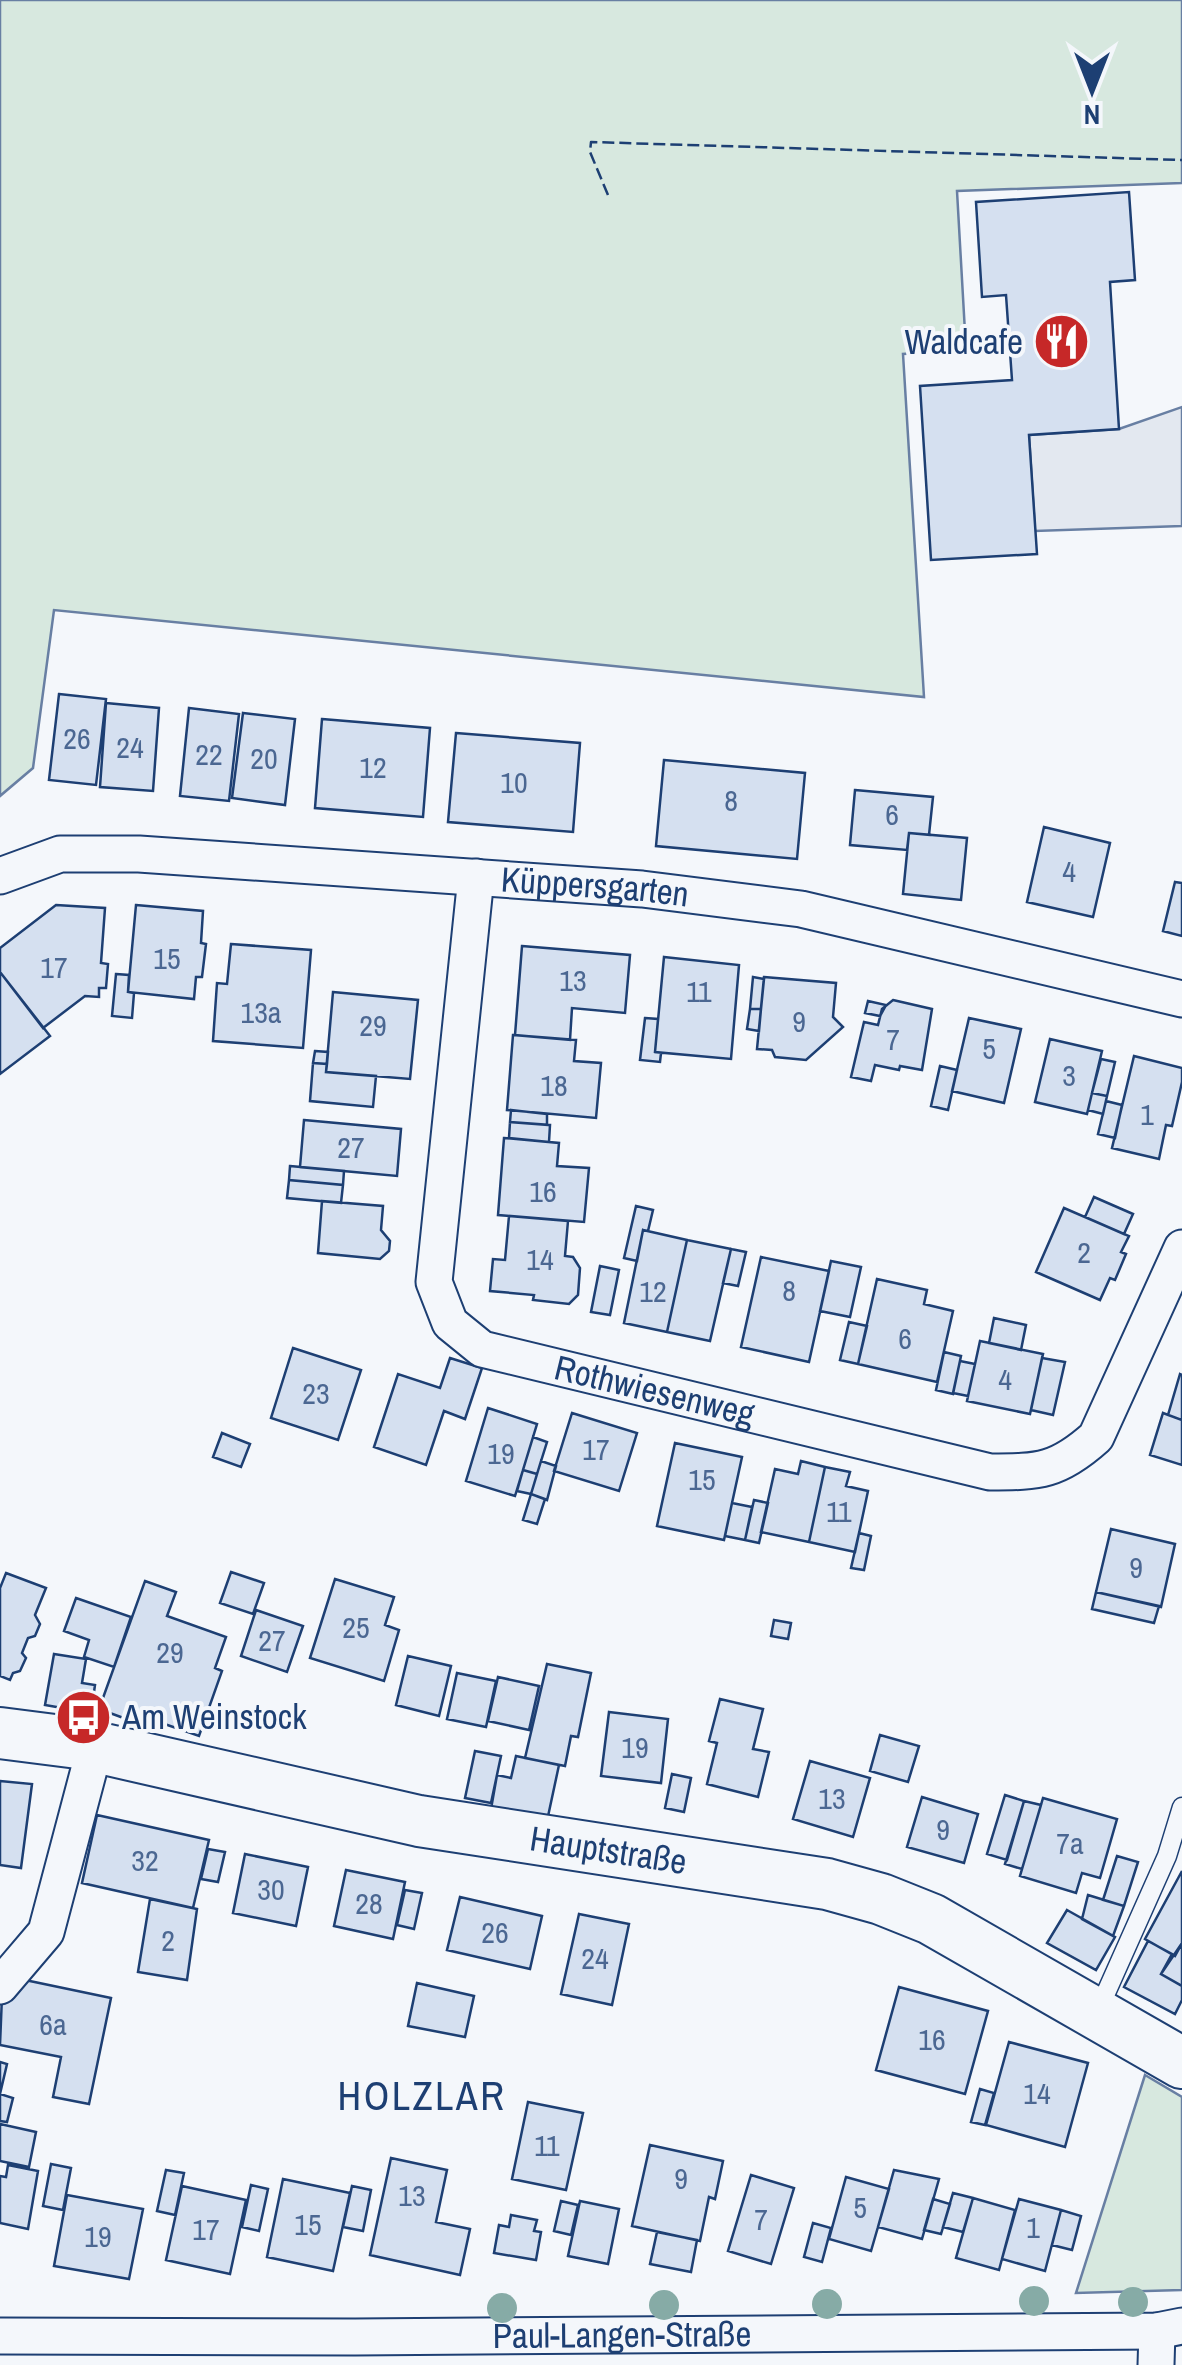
<svg xmlns="http://www.w3.org/2000/svg" width="1182" height="2365" font-family="'Archivo Narrow',sans-serif">
	<rect width="100%" height="100%" fill="#f4f7fb"/>
	<!-- green -->
	<path fill="#d7e8df" stroke="#687fa3" stroke-width="2.5" d="M0 0H1182V183L957 191 966 350 903 354 924 697 54 610 33 768 0 796Z
		M1145 2075 1182 2097V2290L1076 2293Z"/>
	<!-- parking -->
	<path fill="#e3e8f0" stroke="#687fa3" stroke-width="2.5" d="M1182 407V526L1035 531 1029 435 1119 429Z"/>
	<!-- building -->
	<path fill="#d5e0f0" stroke="#1d3f73" stroke-width="2.5" d="M1129 192 1135 280 1110 282 1119 429 1029 435 1037 554 931 560 920 386 1012 380 1006 295 982 297 976 202Z
		M59 694 106 699 96 785 49 780Z
		M106 703 159 708 153 791 100 787Z
		M189 708 239 714 229 801 180 796Z
		M243 713 295 719 285 805 232 798Z
		M322 719 430 728 423 817 315 808Z
		M456 733 580 743 573 832 448 822Z
		M664 760 805 773 797 859 656 846Z
		M855 790 933 797 929 835 909 833 907 850 850 845Z
		M1044 827 1110 843 1093 917 1027 902Z
		M909 833 967 838 961 900 903 894Z
		M1175 882 1182 883V936L1163 931Z
		M56 905 105 908 101 963 108 964 106 988H99V997L85 996 43 1028 0 972V948Z
		M136 905 203 911 201 943 206 944 202 977H196L194 999 128 992Z
		M231 944 311 950 303 1048 213 1041 217 983 227 984Z
		M522 946 630 955 625 1013 572 1008 570 1040 515 1035Z
		M664 957 739 965 731 1059 655 1052Z
		M0 972 50 1036 0 1074Z
		M116 974 129 975 128 992 134 993 132 1018 112 1016Z
		M753 977 764 979 761 1009H750Z
		M764 977 836 983 833 1017 843 1027 806 1060 775 1057 772 1050 757 1049Z
		M333 992 418 1000 410 1079 326 1072Z
		M893 1000 932 1009 922 1070 900 1066 899 1070 875 1065 871 1081 851 1077 864 1022 878 1025 882 1009Z
		M868 1001 886 1005 880 1016 865 1013Z
		M750 1009H761L759 1031 747 1029Z
		M645 1018 658 1019 655 1052 661 1053 660 1062 640 1060Z
		M969 1018 1021 1029 1004 1103 952 1091Z
		M513 1035 576 1040 574 1061 601 1063 596 1118 507 1110Z
		M1050 1039 1102 1051 1087 1114 1035 1102Z
		M315 1051 328 1052 327 1064 313 1063Z
		M1134 1056 1182 1068V1082L1172 1126 1166 1125 1159 1159 1112 1148Z
		M1101 1059 1115 1062 1107 1096 1092 1093Z
		M313 1063 327 1064 326 1072 376 1076 373 1107 310 1101Z
		M940 1066 957 1070 948 1110 931 1106Z
		M1092 1093 1107 1096 1103 1114 1088 1110Z
		M1106 1101 1122 1105 1115 1138 1098 1134Z
		M511 1110 547 1114V1125L510 1122Z
		M304 1120 401 1129 397 1176 300 1167Z
		M510 1122 550 1125 549 1142 509 1138Z
		M504 1138 559 1143 557 1166 589 1168 584 1222 498 1215Z
		M290 1166 344 1171 343 1185 289 1180Z
		M289 1180 343 1185 341 1203 287 1198Z
		M1094 1197 1133 1214 1124 1234 1085 1217Z
		M322 1201 383 1206 381 1230 390 1241 389 1251 380 1259 318 1253Z
		M636 1206 653 1210 648 1231 643 1230 637 1261 624 1258Z
		M1064 1208 1129 1236 1121 1252 1126 1254 1115 1280 1110 1278 1100 1300 1036 1272Z
		M509 1216 568 1221 565 1256 573 1257 580 1268 578 1295 569 1304 533 1300 534 1295 490 1291 493 1259 505 1260Z
		M643 1230 687 1240 667 1332 624 1323Z
		M687 1240 731 1249 710 1341 667 1332Z
		M731 1249 746 1252 738 1286 723 1283Z
		M761 1257 829 1271 809 1362 741 1347Z
		M831 1261 861 1267 850 1317 820 1311Z
		M600 1266 619 1270 610 1315 591 1312Z
		M877 1279 927 1290 924 1304 953 1311 937 1382 858 1364Z
		M994 1318 1026 1325 1021 1350 989 1343Z
		M849 1322 867 1326 858 1364 840 1360Z
		M980 1341 1043 1354 1030 1414 967 1401Z
		M293 1348 361 1370 338 1440 271 1418Z
		M944 1352 961 1356 953 1394 936 1390Z
		M450 1358 482 1368 465 1419 444 1411 426 1465 374 1447 398 1374 440 1388Z
		M1042 1358 1065 1362 1053 1415 1031 1410Z
		M960 1361 975 1364 968 1396 953 1393Z
		M1180 1374 1182 1375V1420L1168 1415Z
		M488 1408 537 1424 515 1496 466 1481Z
		M572 1413 637 1433 619 1491 554 1471Z
		M1163 1413 1182 1420V1465L1150 1455Z
		M222 1433 250 1444 241 1467 213 1457Z
		M533 1437 547 1442 537 1474 523 1470Z
		M675 1443 742 1457 724 1540 657 1526Z
		M541 1461 556 1466 547 1500 531 1494Z
		M801 1461 825 1467 809 1542 761 1532 775 1469 798 1474Z
		M825 1467 850 1472 846 1486 868 1491 855 1552 809 1542Z
		M523 1470 537 1474 531 1494 517 1491Z
		M531 1494 545 1499 537 1524 523 1520Z
		M754 1500 768 1503 759 1543 745 1540Z
		M732 1503 752 1507 745 1540 725 1536Z
		M1111 1529 1175 1544 1161 1607 1096 1592Z
		M859 1533 871 1536 864 1570 851 1568Z
		M231 1572 264 1583 253 1614 220 1603Z
		M6 1573 46 1588 35 1615 40 1624 35 1636 28 1638 22 1653 26 1658 20 1671 13 1673 10 1680 0 1676V1588Z
		M335 1579 394 1597 385 1625 399 1630 384 1681 310 1658Z
		M145 1581 176 1592 167 1616 226 1637 215 1668 222 1671 199 1736 150 1719 148 1727 99 1709Z
		M1096 1592 1159 1606 1154 1623 1092 1609Z
		M76 1598 131 1617 114 1667 84 1657 89 1640 64 1631Z
		M256 1610 303 1626 287 1672 241 1656Z
		M774 1620 791 1623 788 1639 771 1636Z
		M54 1654 86 1659 82 1683 95 1685 91 1713 45 1705Z
		M408 1656 451 1666 439 1716 396 1705Z
		M547 1664 591 1673 578 1737 571 1736 565 1766 525 1758Z
		M457 1673 496 1681 486 1727 447 1719Z
		M498 1677 539 1686 529 1730 488 1721Z
		M720 1699 763 1709 753 1749 769 1752 758 1797 707 1784 717 1743 709 1741Z
		M609 1712 668 1719 661 1783 601 1776Z
		M880 1735 919 1746 908 1782 870 1771Z
		M475 1751 501 1756 491 1803 465 1798Z
		M516 1756 559 1765 547 1821 491 1809 497 1775 511 1778Z
		M810 1761 870 1778 853 1837 793 1819Z
		M672 1774 691 1778 684 1812 665 1808Z
		M0 1781 32 1784 21 1868 0 1865Z
		M1005 1795 1024 1801 1007 1860 987 1854Z
		M922 1797 978 1814 964 1863 907 1847Z
		M1043 1798 1117 1819 1100 1878 1082 1873 1076 1893 1020 1876Z
		M1024 1801 1041 1805 1022 1869 1005 1864Z
		M97 1815 209 1840 193 1908 82 1883Z
		M208 1849 225 1852 218 1882 201 1879Z
		M245 1854 308 1867 296 1926 233 1913Z
		M1117 1856 1138 1862 1124 1906 1103 1900Z
		M346 1870 405 1882 393 1939 334 1926Z
		M1182 1871V1943L1175 1956 1145 1939Z
		M405 1890 422 1893 414 1929 397 1925Z
		M1088 1895 1124 1906 1113 1936 1082 1919Z
		M460 1897 542 1916 530 1969 447 1950Z
		M150 1899 197 1909 187 1980 138 1972Z
		M1067 1910 1115 1937 1096 1970 1047 1943Z
		M579 1914 629 1924 612 2005 561 1994Z
		M1148 1941 1172 1954 1161 1974 1182 1986V2000L1175 2014 1124 1987Z
		M1182 1943V1986L1161 1974Z
		M25 1980 111 1998 89 2104 53 2097 61 2057 0 2045 2 1996Z
		M417 1983 474 1996 465 2037 408 2026Z
		M899 1987 988 2011 965 2094 876 2070Z
		M1009 2042 1088 2063 1065 2147 986 2125Z
		M0 2062 7 2064 0 2094 13 2098 7 2122 0 2121Z
		M980 2089 994 2093 985 2125 971 2122Z
		M528 2102 583 2113 566 2190 512 2179Z
		M0 2124 36 2132 29 2167 0 2161Z
		M650 2145 723 2161 715 2199 709 2197 700 2241 632 2226Z
		M391 2158 447 2170 436 2222 470 2229 460 2275 370 2255Z
		M51 2164 71 2168 63 2210 43 2206Z
		M8 2165 38 2171 28 2229 0 2223V2176L6 2177Z
		M166 2170 184 2173 175 2215 157 2211Z
		M894 2170 939 2179 922 2239 878 2227Z
		M751 2175 794 2188 771 2264 728 2251Z
		M846 2177 889 2189 871 2251 829 2239Z
		M283 2179 350 2193 333 2271 267 2257Z
		M251 2185 268 2189 259 2231 242 2227Z
		M182 2186 246 2200 230 2274 166 2260Z
		M352 2186 371 2190 363 2231 343 2227Z
		M953 2193 973 2198 963 2232 943 2227Z
		M67 2195 143 2209 129 2279 54 2266Z
		M973 2198 1015 2210 999 2270 956 2258Z
		M933 2199 950 2204 941 2234 924 2230Z
		M1019 2199 1061 2210 1045 2271 1002 2259Z
		M561 2201 578 2205 571 2235 554 2231Z
		M580 2201 619 2209 608 2264 568 2256Z
		M1061 2210 1081 2216 1072 2250 1052 2245Z
		M511 2215 537 2220 534 2231 541 2232 536 2260 494 2253 499 2225 509 2227Z
		M813 2223 831 2228 822 2262 804 2257Z
		M657 2232 697 2240 691 2272 650 2264Z"/>
	<g fill="none" stroke-linecap="round" stroke-linejoin="round">
		<defs>
			<path id="lane" d="M1097 2013 1167 1856 1182 1807"/>
			<g id="street">
				<path id="s1" d="M0 876 60 854H139L642 889 801 909 1182 999"/>
				<path id="s2" d="M476 877 434 1282 450 1323 482 1349 990 1472C1040 1472 1058 1471 1096 1437L1182 1248"/>
				<path d="M0 1986 46 1932 95 1747"/>
				<path id="s3" d="M0 2336 355 2337 1157 2331 1182 2326"/>
				<path d="M1156 2365 1157 2331"/>
			</g>
			<g id="secondary">
				<path id="s4" d="M0 1733 78 1743 419 1821 827 1884 881 1899 931 1919 1182 2063"/>
			</g>
		</defs>
		<!-- lane casing -->
		<use href="#lane" stroke="#1d3f73" stroke-width="21"/>
		<!-- street casing -->
		<use href="#street" stroke="#1d3f73" stroke-width="39"/>
		<!-- secondary casing -->
		<use href="#secondary" stroke="#1d3f73" stroke-width="54"/>
		<!-- lane -->
		<use href="#lane" stroke="#f4f7fb" stroke-width="18"/>
		<!-- street -->
		<use href="#street" stroke="#f4f7fb" stroke-width="35"/>
		<!-- secondary -->
		<use href="#secondary" stroke="#f4f7fb" stroke-width="50"/>
		<!-- fence -->
		<path stroke="#1d3f73" stroke-width="2.5" stroke-dasharray="12 5" stroke-linecap="butt" d="M608 195 590 152 591 142 1182 160"/>
	</g>
	<!-- trees -->
	<g fill="#86aba6">
		<circle cx="1034" cy="2301" r="15"/>
		<circle cx="1133" cy="2302" r="15"/>
		<circle cx="827" cy="2304" r="15"/>
		<circle cx="664" cy="2305" r="15"/>
		<circle cx="502" cy="2308" r="15"/>
	</g>
	<!-- icons -->
	<defs>
		<symbol id="restaurant-disc" viewBox="-11 -11 22 22"><circle r="9.5" fill="#c62828" stroke="#f4f7fb"/><path d="M-5-6h1v4h1v-4h1v4h1v-4h1v5L-1.5 .5V6h-2V.5L-5-1ZM5-6V6H3V1.5H1.5Q1.5-4 5-6Z" fill="#fff"/></symbol>
		<symbol id="bus-disc" viewBox="-11 -11 22 22"><circle r="9.5" fill="#c62828" stroke="#f4f7fb"/><path d="M-5-6H5V4H4V6H2V4H-2V6H-4V4H-5ZM-3.5-4V0h7V-4ZM-3.5 1.2v1.5H-2V1.2ZM2 1.2v1.5H3.5V1.2Z" fill="#fff"/></symbol>
	</defs>
	<g fill-rule="evenodd">
		<use href="#restaurant-disc" x="1030" y="310" width="63" height="63"/>
		<use href="#bus-disc" x="52" y="1686" width="63" height="63"/>
	</g>
	<g text-anchor="middle" stroke-width="8" stroke-linejoin="round" paint-order="stroke">
		<!-- number labels -->
		<g font-size="30" fill="#4b6792">
			<text x="77" y="749">26</text>
			<text x="130" y="758">24</text>
			<text x="209" y="765">22</text>
			<text x="264" y="769">20</text>
			<text x="373" y="778">12</text>
			<text x="514" y="793">10</text>
			<text x="731" y="811">8</text>
			<text x="892" y="825">6</text>
			<text x="1069" y="882">4</text>
			<text x="167" y="969">15</text>
			<text x="54" y="978">17</text>
			<text x="573" y="991">13</text>
			<text x="699" y="1002">11</text>
			<text x="261" y="1023">13a</text>
			<text x="799" y="1032">9</text>
			<text x="373" y="1036">29</text>
			<text x="893" y="1050">7</text>
			<text x="989" y="1059">5</text>
			<text x="1069" y="1086">3</text>
			<text x="554" y="1096">18</text>
			<text x="1147" y="1125">1</text>
			<text x="351" y="1158">27</text>
			<text x="543" y="1202">16</text>
			<text x="1084" y="1263">2</text>
			<text x="540" y="1270">14</text>
			<text x="789" y="1301">8</text>
			<text x="653" y="1302">12</text>
			<text x="905" y="1349">6</text>
			<text x="1005" y="1390">4</text>
			<text x="316" y="1404">23</text>
			<text x="596" y="1460">17</text>
			<text x="501" y="1464">19</text>
			<text x="702" y="1490">15</text>
			<text x="839" y="1522">11</text>
			<text x="1136" y="1578">9</text>
			<text x="356" y="1638">25</text>
			<text x="272" y="1651">27</text>
			<text x="170" y="1663">29</text>
			<text x="635" y="1758">19</text>
			<text x="832" y="1809">13</text>
			<text x="943" y="1840">9</text>
			<text x="1070" y="1854">7a</text>
			<text x="145" y="1871">32</text>
			<text x="271" y="1900">30</text>
			<text x="369" y="1914">28</text>
			<text x="495" y="1943">26</text>
			<text x="168" y="1951">2</text>
			<text x="595" y="1969">24</text>
			<text x="53" y="2035">6a</text>
			<text x="932" y="2050">16</text>
			<text x="1037" y="2104">14</text>
			<text x="547" y="2156">11</text>
			<text x="681" y="2189">9</text>
			<text x="412" y="2206">13</text>
			<text x="860" y="2218">5</text>
			<text x="761" y="2230">7</text>
			<text x="308" y="2235">15</text>
			<text x="1033" y="2238">1</text>
			<text x="206" y="2240">17</text>
			<text x="98" y="2247">19</text>
		</g>
		<!-- poi labels -->
		<g font-size="35" fill="#1d3f73" stroke="#f4f7fb" text-anchor="end">
			<text x="1023" y="354">Waldcafe</text>
			<text x="122" y="1729" text-anchor="start">Am Weinstock</text>
		</g>
		<!-- street labels -->
		<g font-size="35" fill="#1d3f73" stroke="#f4f7fb">
			<text dy="12" stroke="none"><textPath href="#s1" startOffset="600">Küppersgarten</textPath></text>
			<text dy="12" stroke="none"><textPath href="#s2" startOffset="670">Rothwiesenweg</textPath></text>
			<text dy="12" stroke="none"><textPath href="#s4" startOffset="620">Hauptstraße</textPath></text>
			<text dy="12" stroke="none"><textPath href="#s3" startOffset="622">Paul-Langen-Straße</textPath></text>
		</g>
		<!-- quarter labels -->
		<g font-size="40" letter-spacing="2.5" fill="#1d3f73" stroke="#f4f7fb">
			<text x="422" y="2110">HOLZLAR</text>
		</g>
	</g>
	<!-- north arrow -->
	<g transform="translate(1092 90) rotate(180)" stroke="#f4f7fb" stroke-width="8" paint-order="stroke">
	<path d="M0-8L18 38L0 25L-18 38Z" fill="#1d3f73"/>
	<text y="-15" font-size="28" font-weight="bold" text-anchor="middle" fill="#1d3f73">N</text>
	</g>
</svg>
